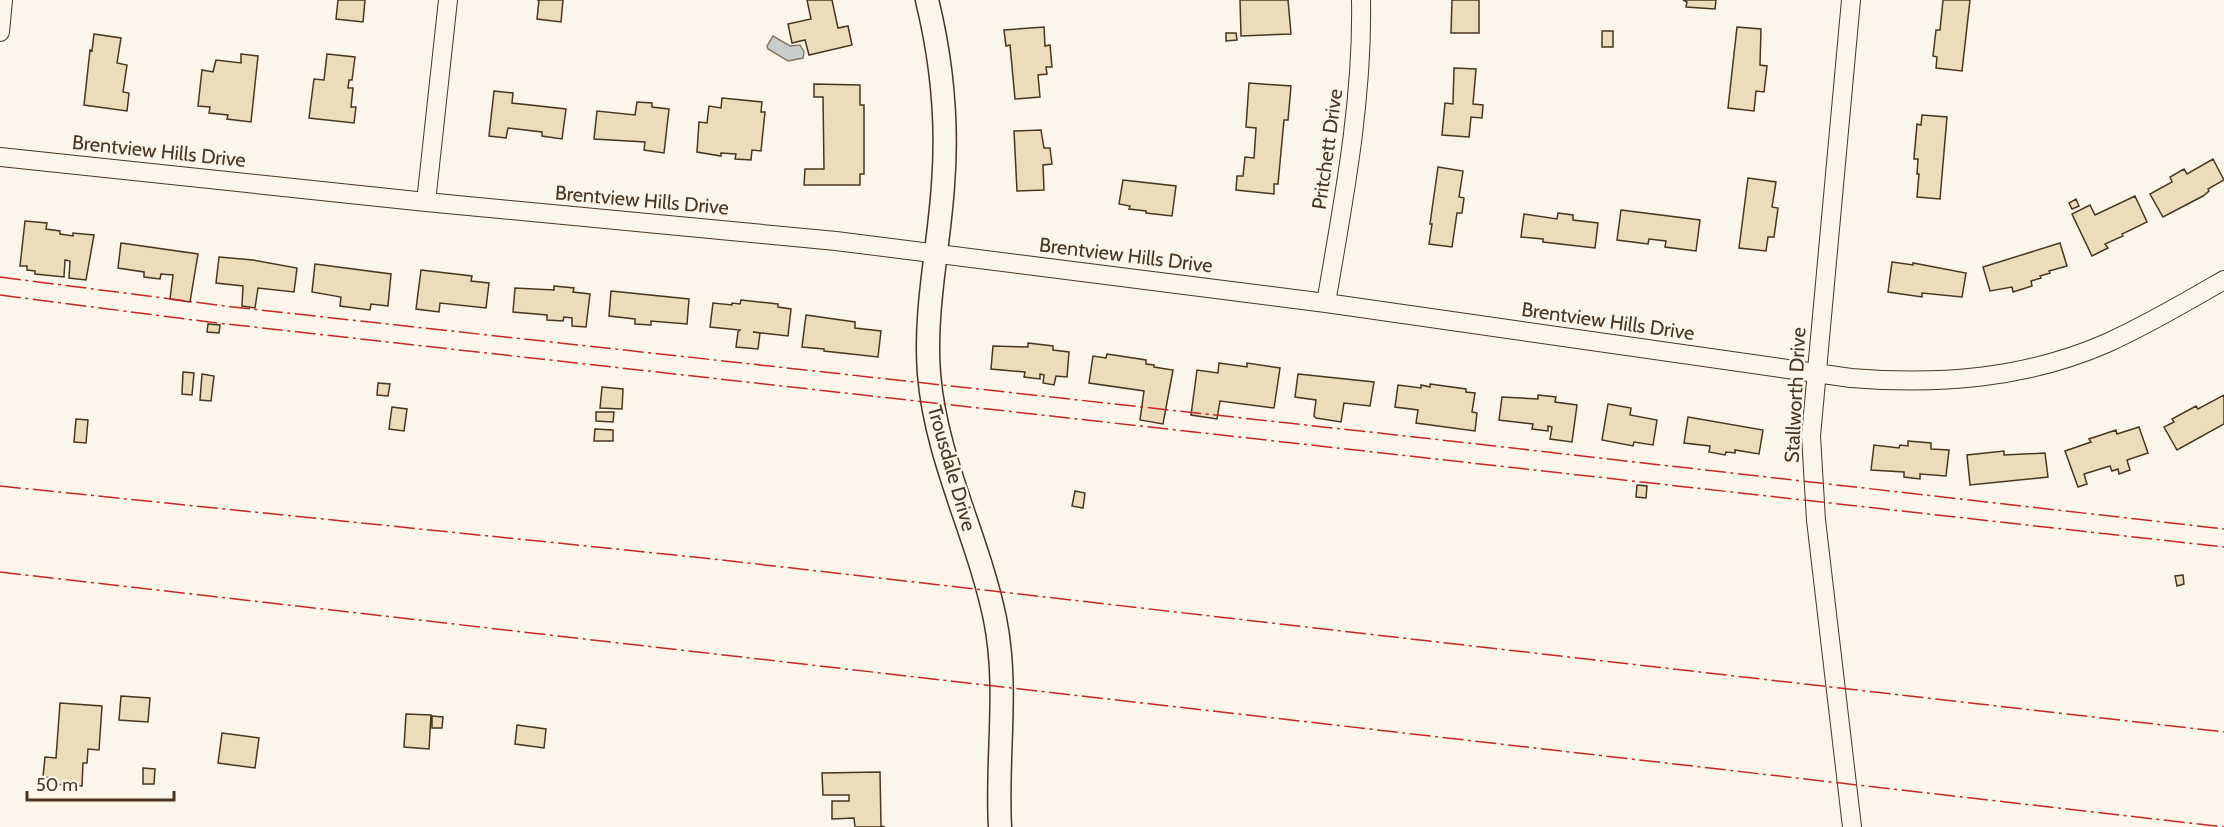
<svg xmlns="http://www.w3.org/2000/svg" width="2224" height="827" font-family="Cabin,sans-serif">
	<rect width="100%" height="100%" fill="#fbf6e9"/>
	<!-- water -->
	<path fill="#c9cecd" stroke="#887966" stroke-width="1.5" d="M773 36 790 46 800 45 804 52 803 58 788 61 768 49 767 46Z"/>
	<!-- building -->
	<path fill="#ecdcbc" stroke="#4a3520" stroke-width="1.5" d="M338 0H365L363 22 336 19Z
		M537 0H563L561 22 537 19 539 0Z
		M807 0H832L838 28 848 26 852 45 809 55 805 40 792 43 788 24 811 19Z
		M1240 0H1288L1291 34 1241 36Z
		M1452 0H1479V33H1451Z
		M1683 0H1716L1715 9 1686 7 1687 2Z
		M1943 0H1970L1962 71 1936 68 1937 57 1933 56 1936 30H1940Z
		M1044 27 1045 46 1050 45 1052 67H1046L1047 74 1038 75 1040 97 1015 99 1010 45 1006 46 1004 30Z
		M1737 27 1761 29 1760 65 1767 66 1764 92 1756 91 1754 111 1728 108Z
		M1602 31H1613V47H1602Z
		M1226 33H1236L1237 40 1226 41Z
		M94 34 121 38 117 63 127 65 123 92 129 93 127 111 84 105 90 50 92 51Z
		M241 54 258 56 251 122 227 119 228 115 209 113 210 107 198 106 202 70 213 72 216 60 241 63Z
		M327 54 355 57 352 80H349L348 88H353L351 107H356L354 123 309 118 314 79 324 80Z
		M1454 68 1476 69 1473 104 1483 105 1482 118 1471 117 1469 137 1442 135 1445 103 1453 104Z
		M1249 83 1291 86 1288 120H1284L1278 184H1274V194L1236 190 1237 176H1243L1245 157 1254 158 1256 128 1246 127Z
		M814 84 860 85V105H864V174H860V185H804L805 169H824L823 97H814Z
		M494 91 513 93 512 103 566 109 562 139 542 136V132L508 128 506 138 489 136Z
		M722 98 762 102 761 112H765L761 151 752 150 751 160 735 159 736 154 721 153V156L697 152 699 122 707 123 709 106 721 108Z
		M637 102 652 103V107L669 109 664 153 644 150 645 142 594 139 597 111 635 115Z
		M1922 115 1947 117 1940 199 1917 197 1919 174H1917L1918 159H1914L1917 124 1921 125Z
		M1041 130 1044 148H1050L1052 164 1043 165 1044 190 1017 191 1014 131Z
		M2213 159 2224 180 2208 189 2209 191 2203 196 2163 217 2150 194 2172 182 2170 177 2184 169 2187 174Z
		M1438 167 1463 171 1459 197 1464 198 1462 213H1457L1452 247 1429 244 1432 224H1430Z
		M1748 178 1776 182 1772 207 1778 208 1774 237H1768L1766 251 1739 248Z
		M1123 180 1176 186 1172 216 1146 213V211L1129 209 1130 206 1119 204Z
		M2135 196 2147 222 2122 234 2123 236 2105 244 2108 248 2092 256 2072 214 2090 205 2095 215Z
		M2076 199 2079 206 2072 209 2069 203Z
		M1621 210 1700 220 1696 251 1665 247 1666 241 1649 239 1648 244 1617 240Z
		M1558 213 1573 215V220L1598 223 1595 248 1543 242V239L1521 237 1524 214 1557 219Z
		M25 221 47 223 46 229 60 231V234L73 236V233L94 235 86 280 69 278 70 261 65 260 64 277 35 274V271L27 270V266H20Z
		M121 243 198 254 190 302 170 299 173 275 161 274 160 279 144 277V272L118 268Z
		M2060 243 2067 266 2049 271 2050 273 2040 276 2041 278 2031 281 2032 286 2013 292 2012 287 1990 291 1983 267Z
		M219 257 253 260 297 268 294 292 258 288 255 308 242 306 243 286 216 283Z
		M1892 262 1913 265V263L1966 273 1962 297 1922 293V297L1888 292Z
		M315 264 391 274 388 306 371 304 370 310 340 306 341 297 312 292Z
		M421 270 472 276 471 281 489 283 486 308 440 303 439 312 416 309Z
		M554 286 574 288 573 292 590 294 586 327 572 326V318L564 317 563 321 547 320V315L513 312 515 288 554 290Z
		M611 291 689 299 687 324 651 321V325L635 324V319L609 316Z
		M741 300 778 304V307L791 309 788 336 753 332 760 333 758 349 736 347 738 332 740 330 710 327 713 303 732 305V303L740 304Z
		M806 315 855 322V328L881 331 878 357 824 351V349L802 347Z
		M208 324 220 325 219 333 207 332Z
		M1028 343 1053 346V350L1069 352 1067 377 1056 376 1054 385 1043 383 1044 375 1040 374V379L1024 377 1025 372 991 369 993 346 1028 347Z
		M1107 354 1146 360V364L1154 365V367L1173 370 1163 424 1140 420 1144 391 1089 383 1093 356 1106 358Z
		M1219 363 1247 367V363L1280 368 1274 408 1220 401 1217 419 1191 415 1197 370 1218 373Z
		M183 372 194 373 192 395 182 394Z
		M202 374 214 376 211 401 200 400Z
		M1298 374 1374 382 1370 406 1344 403 1341 422 1316 418 1314 416 1316 400 1295 397Z
		M378 383 390 384 388 396 377 395Z
		M1430 384 1466 389V392L1475 393 1472 412 1477 413 1475 431 1416 423 1418 410 1395 407 1398 385 1421 388V385L1430 387Z
		M602 387 623 389 622 409 600 408Z
		M1538 395 1556 397 1555 402 1577 405 1572 442 1550 439 1552 427 1548 426V431L1532 429 1533 424 1499 420 1502 397 1538 399Z
		M2224 395V424L2177 450 2164 427 2174 422 2172 419 2196 406 2198 409Z
		M1608 404 1631 408 1630 415 1657 420 1653 445 1634 442 1633 446 1602 440Z
		M392 407 407 409 404 431 389 429Z
		M596 412H614L613 422 596 421Z
		M1688 417 1763 430 1759 454 1735 450V453L1726 452 1725 455 1709 452 1710 446 1684 443Z
		M76 419 88 420 86 443 74 442Z
		M2139 427 2148 453 2127 460 2130 470 2119 474 2118 469 2112 471 2110 466 2084 474 2087 484 2078 487 2065 451 2091 442 2089 439 2116 430 2117 434Z
		M595 429 613 430V441H594Z
		M1908 441 1931 443V449L1949 450 1946 476 1920 474V479L1904 477V472L1871 470 1874 445 1899 448 1900 445 1908 446Z
		M2004 451V455L2045 453 2048 477 1970 485 1967 455Z
		M1637 485 1647 486 1646 498 1636 497Z
		M1075 491 1085 493 1083 508 1072 506Z
		M2183 575 2184 584 2177 586 2175 576Z
		M121 696 150 698 148 722 119 720Z
		M60 703 102 706 99 750 88 749 87 763H83L82 786 54 784 55 778 43 777 45 757 56 758Z
		M406 714 431 715 429 749 404 747Z
		M432 716 443 717 442 728H432Z
		M517 725 546 729 544 748 515 744Z
		M222 733 259 738 255 768 218 763Z
		M143 768 155 769 154 784H143Z
		M880 772 881 826 885 827H855L854 818 832 819V801H849V795H823L822 773Z"/>
	<g fill="none" stroke-linecap="round" stroke-linejoin="round">
		<defs>
			<path id="minor" d="M1851 0 1811 436 1816 520 1852 827
				M0 32 3 0
				M0 157 426 202 836 241 1326 303 1851 378C1938 385 2025 379 2107 343 2147 325 2186 302 2224 280
				M426 202 448 0
				M1326 303C1343 203 1363 102 1361 0"/>
			<path id="tertiary" d="M927 0C942 61 948 122 943 185 939 248 924 310 929 374 936 460 978 536 995 619 1009 688 996 757 1000 827"/>
		</defs>
		<!-- minor casing -->
		<use href="#minor" stroke="#4a3520" stroke-width="20"/>
		<!-- tertiary casing -->
		<use href="#tertiary" stroke="#4a3520" stroke-width="25"/>
		<!-- minor -->
		<use href="#minor" stroke="#fbf6e9" stroke-width="18"/>
		<!-- tertiary -->
		<use href="#tertiary" stroke="#fbf6e9" stroke-width="22"/>
		<!-- power -->
		<path stroke="#c62828" stroke-width="1.5" stroke-dasharray="21 4.5 3 4.5" stroke-linecap="butt" d="M0 277 233 307 1424 438 2224 529
			M0 295 209 322 2224 547
			M0 486 704 558 2224 732
			M0 572 2224 827"/>
	</g>
	<g text-anchor="middle" stroke-width="4.5" stroke-linejoin="round" paint-order="stroke">
		<!-- street labels -->
		<g font-size="20" fill="#4a3520" stroke="#fbf6e9">
			<text transform="translate(1327 149) rotate(-82)" y="7">Pritchett Drive</text>
			<text transform="translate(159 151) rotate(6)" y="7">Brentview Hills Drive</text>
			<text transform="translate(642 200) rotate(5)" y="7">Brentview Hills Drive</text>
			<text transform="translate(1126 255) rotate(7)" y="7">Brentview Hills Drive</text>
			<text transform="translate(1608 321) rotate(8)" y="7">Brentview Hills Drive</text>
			<text transform="translate(1795 395) rotate(-87)" y="7">Stallworth Drive</text>
			<text transform="translate(952 468) rotate(74)" y="7">Trousdale Drive</text>
		</g>
	</g>
	<!-- scale -->
	<path d="M27 791v9h147v-9" fill="none" stroke="#4a3520" stroke-width="3"/>
	<text x="36" y="791" font-size="18" fill="#4a3520" stroke="#fbf6e9" stroke-width="4.5" paint-order="stroke">50 m</text>
</svg>
